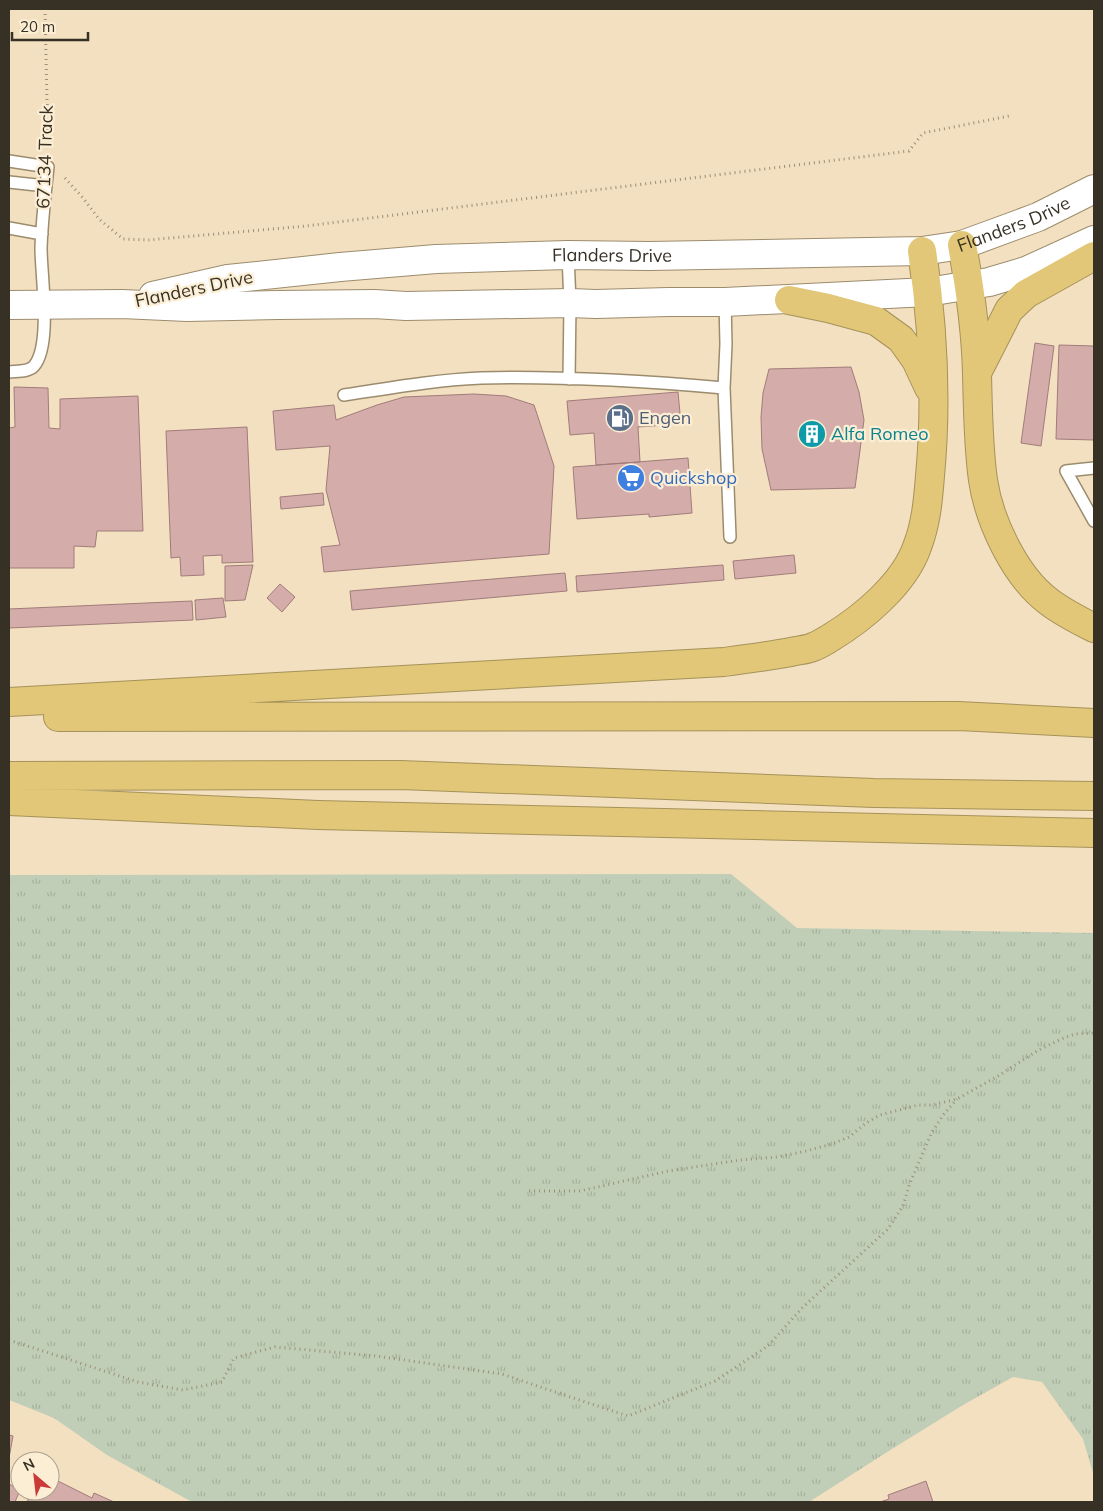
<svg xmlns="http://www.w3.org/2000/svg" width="1103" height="1511" font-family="Mulish,sans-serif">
	<defs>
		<pattern id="grass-tufts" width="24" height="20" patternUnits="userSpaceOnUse" patternTransform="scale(1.25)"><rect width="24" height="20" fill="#c0ceb7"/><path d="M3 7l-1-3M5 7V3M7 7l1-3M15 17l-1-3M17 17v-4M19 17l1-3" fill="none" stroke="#a6b19d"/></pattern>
	</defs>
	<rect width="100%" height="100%" fill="#f2e0c0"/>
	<!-- grass -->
	<path fill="url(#grass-tufts)" d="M731 874 797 928 1094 933V1476L1083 1439 1042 1382 1013 1377 963 1405 884 1454 809 1502H192L107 1455 54 1418 9 1400V875Z"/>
	<!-- building -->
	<path fill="#d4acaa" stroke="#a17c7a" d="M1035 343 1054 346 1041 446 1021 443Z
		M1059 345 1094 346V440L1056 439Z
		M851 367 859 392 864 420 855 488 771 490 762 449 761 417 763 393 769 369Z
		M14 387 48 388 49 428 60 429V399L138 396 143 531H97L95 547 74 546V568H9V428L15 427Z
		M678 392 681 424 638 427 640 462 596 465 594 433 570 435 567 401Z
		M474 394 506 396 534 405 554 466 549 554 324 572 321 547 340 545 326 490 330 446 276 450 273 411 334 405 336 420 377 405 404 397Z
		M247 427 253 562 222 563V555L203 556 204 575 181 576 180 557 171 558 166 431Z
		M688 458 692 513 649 517V514L577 519 573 467Z
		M323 493 324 505 281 509 280 497Z
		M794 555 796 573 735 579 733 561Z
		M253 565 245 600 225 601V566Z
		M723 565 724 580 577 592 576 576Z
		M565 573 567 591 352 610 350 591Z
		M280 584 295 597 282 612 267 598Z
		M223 598 226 617 196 620 195 600Z
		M192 601 193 620 9 628V609Z
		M9 1435 13 1436 9 1458Z
		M50 1477 92 1498 94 1493 114 1502H27L32 1491H50Z
		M926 1481 933 1502H880L889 1499 888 1495Z
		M9 1484 20 1490 15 1502H9Z"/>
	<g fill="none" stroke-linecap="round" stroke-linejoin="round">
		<defs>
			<path id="lane" d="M9 161 48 167C45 194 42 220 41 248 41 275 52 345 34 366 29 372 17 371 9 372
				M9 182 46 186
				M9 228 42 234
				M568 255 570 303 569 379
				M725 302 726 344 724 388 730 537
				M344 395C390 388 435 380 481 378 562 376 643 381 724 388
				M1094 468 1066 471 1094 521"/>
			<g id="secondary">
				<path id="s1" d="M153 296 228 279 340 267 436 259 568 255 649 256 922 251 962 245 1038 217 1094 189"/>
				<path d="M9 305 122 304 187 307 278 305 374 304 406 306 570 303 596 304 668 302H725L928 292 989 282 1026 271 1094 240"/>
			</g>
			<path id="highway" d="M962 245C970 288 976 331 977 374 978 409 978 444 983 480 989 521 1015 576 1048 601 1062 612 1078 620 1094 628
				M789 300 828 308 876 321 901 339 916 360 929 388
				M977 373 1009 310 1026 294 1094 256
				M9 702 724 662C747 659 769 656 791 652 798 650 807 650 813 647 819 645 825 641 830 638 863 618 904 584 917 547 926 524 928 501 930 476 937 401 933 325 922 251
				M58 717 958 716 1094 723
				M9 776 400 775 874 793 1094 796
				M9 801 318 815 1094 833"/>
		</defs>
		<!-- lane casing -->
		<use href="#lane" stroke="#9c8c6e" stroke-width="14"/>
		<!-- secondary casing -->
		<use href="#secondary" stroke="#9c8c6e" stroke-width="30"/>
		<!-- highway casing -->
		<use href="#highway" stroke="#a6925a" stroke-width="30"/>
		<!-- path -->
		<path stroke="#9b8f78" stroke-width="3" stroke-dasharray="1 4" stroke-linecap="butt" d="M45 9 48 148
			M65 178 83 198 99 219 123 239 148 240 306 226 909 151 923 133 1009 116
			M529 1191H580L668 1171 740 1160 777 1157 806 1151 832 1144 849 1137 866 1123 880 1115 918 1105H932L957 1099 998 1076 1037 1051 1061 1039 1075 1034 1094 1033
			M9 1340 138 1382 183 1390 222 1382 234 1358 275 1347 376 1356 502 1374 558 1393 628 1416 715 1381 768 1346 802 1308 888 1229 903 1206 910 1183 932 1132 944 1114 957 1099"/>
		<!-- lane -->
		<use href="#lane" stroke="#fff" stroke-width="11"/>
		<!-- secondary -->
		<use href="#secondary" stroke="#fff" stroke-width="28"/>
		<!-- highway -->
		<use href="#highway" stroke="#e1c777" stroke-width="28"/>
	</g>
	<!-- icons -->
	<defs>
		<symbol id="fuel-disc" viewBox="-11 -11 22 22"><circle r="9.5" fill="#5c6f8a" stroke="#fceed4"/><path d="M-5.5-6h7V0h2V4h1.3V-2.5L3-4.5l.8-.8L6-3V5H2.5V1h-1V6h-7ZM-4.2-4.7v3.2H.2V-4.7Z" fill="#fff"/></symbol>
		<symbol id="building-disc" viewBox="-11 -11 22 22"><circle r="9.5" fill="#0f9aa8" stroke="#fceed4"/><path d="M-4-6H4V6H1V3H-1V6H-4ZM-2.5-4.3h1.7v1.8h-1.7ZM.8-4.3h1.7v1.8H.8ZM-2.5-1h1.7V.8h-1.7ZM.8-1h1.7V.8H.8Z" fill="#fff"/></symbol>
		<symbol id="supermarket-disc" viewBox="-11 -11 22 22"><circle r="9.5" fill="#3f7fe0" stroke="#fceed4"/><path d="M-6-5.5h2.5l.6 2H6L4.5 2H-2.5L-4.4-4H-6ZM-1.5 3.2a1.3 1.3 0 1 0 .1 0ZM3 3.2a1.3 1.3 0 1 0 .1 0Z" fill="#fff"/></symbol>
	</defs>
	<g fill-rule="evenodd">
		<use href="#fuel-disc" x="604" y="402" width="32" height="32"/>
		<use href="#building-disc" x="796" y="418" width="32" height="32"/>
		<use href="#supermarket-disc" x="615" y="462" width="32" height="32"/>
	</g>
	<g text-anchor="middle" stroke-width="4.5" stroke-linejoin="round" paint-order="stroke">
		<!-- street labels -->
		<g font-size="18" fill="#373024" stroke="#fceed4">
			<text transform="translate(45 157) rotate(-88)" y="6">67134 Track</text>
			<text dy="6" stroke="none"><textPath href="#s1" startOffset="868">Flanders Drive</textPath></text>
			<text dy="6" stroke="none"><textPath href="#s1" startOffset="462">Flanders Drive</textPath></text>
			<text transform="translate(194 289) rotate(-12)" y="6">Flanders Drive</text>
		</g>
		<!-- service labels -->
		<g font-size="18" fill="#4e5e75" stroke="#fceed4" text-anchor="start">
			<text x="639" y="424">Engen</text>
		</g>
		<!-- culture labels -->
		<g font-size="18" fill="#0d838f" stroke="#fceed4" text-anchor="start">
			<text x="831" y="440">Alfa Romeo</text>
		</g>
		<!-- shop labels -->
		<g font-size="18" fill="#366cbe" stroke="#fceed4" text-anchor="start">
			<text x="650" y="484">Quickshop</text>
		</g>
	</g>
	<!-- border -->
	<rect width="1103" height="1511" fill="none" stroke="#373024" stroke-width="20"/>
	<!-- north arrow -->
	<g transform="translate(35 1476) rotate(332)"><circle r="24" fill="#fceed4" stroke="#ada28e"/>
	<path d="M0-4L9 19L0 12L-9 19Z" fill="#c93a38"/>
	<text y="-8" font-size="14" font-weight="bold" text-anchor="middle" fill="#373024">N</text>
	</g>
	<!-- scale -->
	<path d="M12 32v8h76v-8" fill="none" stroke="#373024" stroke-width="2.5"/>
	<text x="20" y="32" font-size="15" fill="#373024" stroke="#fceed4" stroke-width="4" paint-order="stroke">20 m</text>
</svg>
